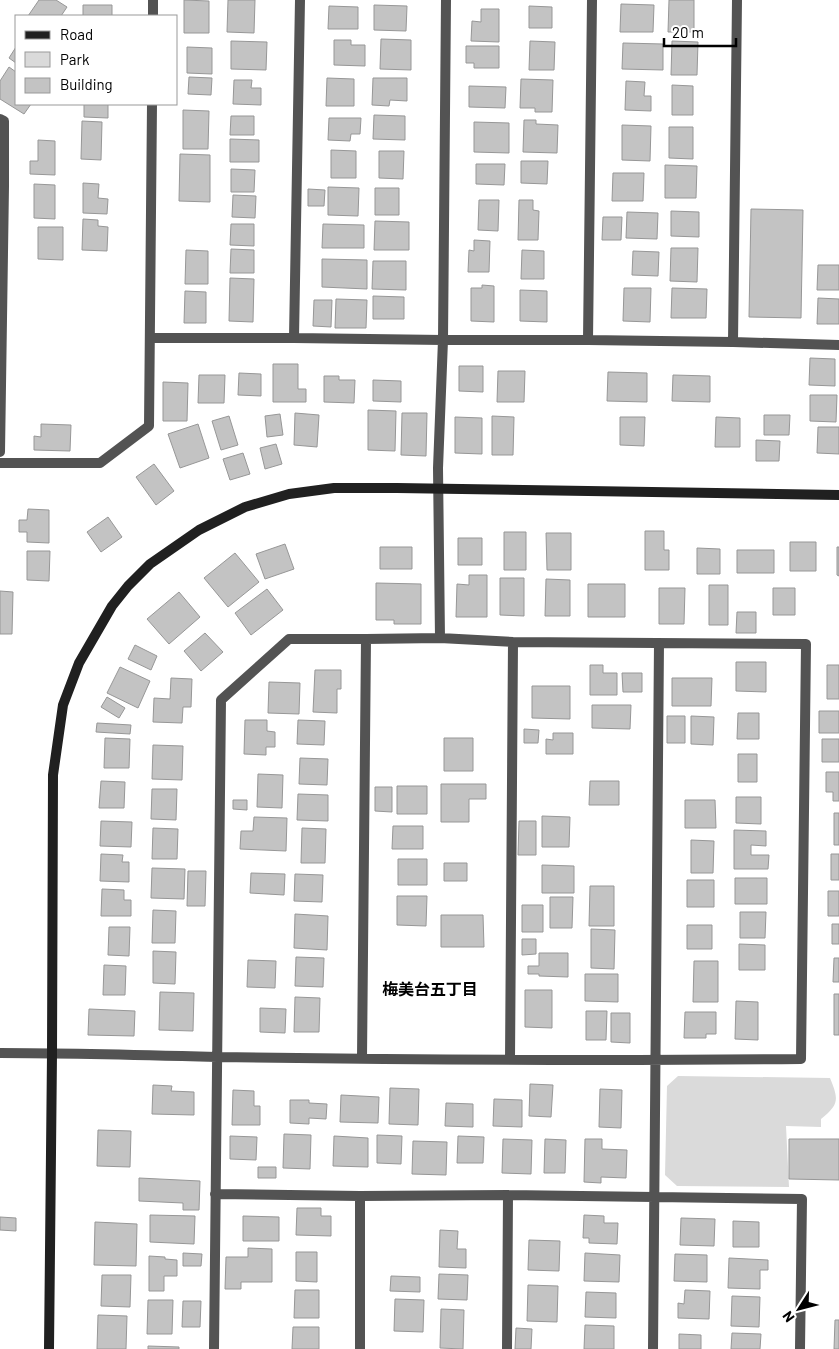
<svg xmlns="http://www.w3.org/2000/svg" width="839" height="1349" font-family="Barlow,'Noto Sans JP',sans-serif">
	<rect width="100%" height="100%" fill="#fff"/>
	<!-- green -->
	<path fill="#dadada" d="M678 1076 830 1078C839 1100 839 1104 821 1119V1127L786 1126 789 1187 677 1186 665 1175 667 1086Z"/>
	<!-- building -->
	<path fill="#c3c3c3" stroke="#979797" d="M39 0H56L67 7 61 16H28Z
		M184 0 209 1V33H184Z
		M228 0H255L254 33 227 32Z
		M669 0H694V32H668Z
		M621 4 654 5 653 32H620Z
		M83 5H112V16H83Z
		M374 5 407 6 406 31 374 30Z
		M329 6 358 7V29H328Z
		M529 6 552 7V28H529Z
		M481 9H499V42L471 41 472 21 481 22Z
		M381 39 411 40V70L380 69Z
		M334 40H351V45H365V66L334 65Z
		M231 41 267 42 266 70 231 69Z
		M530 41 555 42 554 70H529Z
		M672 41 698 42 697 75H671Z
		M623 43 663 44V70L622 69Z
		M466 46H499V68H474V63H466Z
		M16 47V63L9 58Z
		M187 47 212 48V74L187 73Z
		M9 67 16 72V104H31L24 114 0 99V81Z
		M189 77 212 78 211 95 188 94Z
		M327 78 354 79V106H326Z
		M373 78H407V101L390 100 389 106 372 105Z
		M521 79 553 80 552 112H535V108H520Z
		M234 80H252L251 88H261V105L233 104Z
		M626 81 645 82 644 96H651V111L625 110Z
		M672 85 693 86V115H672Z
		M469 86 506 87 505 108 469 107Z
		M84 104H108V118L84 117Z
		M183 110 209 111 208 149H183Z
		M374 115 405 116V140L373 139Z
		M231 116H254V135H230Z
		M329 118H361L360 134H351L350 141 328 140Z
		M524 120H536V124L558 125 557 153 523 152Z
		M82 121 102 122 101 160 81 159Z
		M474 122 509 123V153L474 152Z
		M622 125 651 126 650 161 622 160Z
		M669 127H693V159L669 158Z
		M230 139 259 140V162H230Z
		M38 140 55 141V175L30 174V161H38Z
		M331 150 356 151V178H331Z
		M379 151H404L403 179 379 178Z
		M180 154 210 155V202L179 201Z
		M521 161H548L547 184 521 183Z
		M476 164H505L504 185 476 184Z
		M665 165 697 166 696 198H665Z
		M231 169 255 170 254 192H231Z
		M613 173H644L643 201H612Z
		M83 183 99 184 98 198 108 199 107 214 83 213Z
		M34 184 55 185V219L34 218Z
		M328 187 359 188 358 216 328 215Z
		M375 188H399V215H375Z
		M308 189 325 190 324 206H308Z
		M233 195 256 196 255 218 232 217Z
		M479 200H499L498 231 478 230Z
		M519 200H533V210L539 211 538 240H518Z
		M751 209 803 210 801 318 749 317Z
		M671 211 699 212V237L671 236Z
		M627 212 658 213 657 239 626 238Z
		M603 217H622L621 240H602Z
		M83 219 98 220V226L108 227 107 251 82 250Z
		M375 221 409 222V250H374Z
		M231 224H254V246L230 245Z
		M323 224 364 225V248H322Z
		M38 227H63V260L38 259Z
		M474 240 490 241 489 272H468L469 250 474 251Z
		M671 248H698L697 282 670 281Z
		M231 249 254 250V273H230Z
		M186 250 208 251V284H185Z
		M522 250 544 251V279H521Z
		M633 251 659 252 658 276 632 275Z
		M322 259 367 260V289L322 287Z
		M373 261H406V290L372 289Z
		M818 265H839V290H817Z
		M230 278 254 279 253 322 229 321Z
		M482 285 494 286V322L471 321V288H482Z
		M624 288H651L650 322 623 321Z
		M672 288 707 289 706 318H671Z
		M520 290 547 291V322L520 321Z
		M185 291 206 292V323H184Z
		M373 296 404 297V319H373Z
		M818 298 839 299V324H817Z
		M336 299 367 300 366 328H335Z
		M314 300H332L331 327 313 326Z
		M810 358 835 359V386L809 385Z
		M273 364H298V389H306V402H273Z
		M459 366H483V392L459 391Z
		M498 371H525L524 402H497Z
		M608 372 647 373V402L607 401Z
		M239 373 261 374V396L238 395Z
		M199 375H225L224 403H198Z
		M673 375 710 376V402L672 401Z
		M324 376H339V380H355L354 403 324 402Z
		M373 380 401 381V402L373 401Z
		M163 382 188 383 187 421H163Z
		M810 395H837L836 422 810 421Z
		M368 410 396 411 395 451 368 450Z
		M295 413 319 415 317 447 294 445Z
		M402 413H427L426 456 401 455Z
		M280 414 283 435 267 437 265 416Z
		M764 415H790L789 435H764Z
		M229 416 238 445 221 450 212 421Z
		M492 416 514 417 513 455H492Z
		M455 417 482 418V454L455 453Z
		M620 417H645L644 446 620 445Z
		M716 417 740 418V447H715Z
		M41 424 71 425 70 451 34 450V436L41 437Z
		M198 424 209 458 180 468 168 434Z
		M818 427H839V454L817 453Z
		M756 440 780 441 779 461H756Z
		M276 444 282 464 265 469 260 448Z
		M243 453 250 474 230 480 223 459Z
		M154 464 174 491 156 505 136 477Z
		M28 509 49 510V543L27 542V532H19V520H27Z
		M108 517 122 537 101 552 87 532Z
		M645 531H664V550H669V570H645Z
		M504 532H526V570H504Z
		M546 533H571V570H547Z
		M458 538H482V565H458Z
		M790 542H816V571H790Z
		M285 544 294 569 265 579 256 554Z
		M380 547H412V569H380Z
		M837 547H839V576L837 575Z
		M697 548 720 549V574H697Z
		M737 550H774V573H737Z
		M27 551H50L49 581 27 580Z
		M235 553 259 582 228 607 204 578Z
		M469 575H487V617H456L457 584 469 585Z
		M500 578H524V616L500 615Z
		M546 579 570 580V616H545Z
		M376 583 421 584V624H394V620H376Z
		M588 584H625V617H588Z
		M709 585H728V625H709Z
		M659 588H685L684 624H659Z
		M773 588H795V615H773Z
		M267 589 283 610 251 635 235 613Z
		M0 591 13 592 12 634H0Z
		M179 592 200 617 169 644 147 619Z
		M737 612H756V633H736Z
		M205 633 223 652 201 671 184 651Z
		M135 645 157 656 151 670 128 659Z
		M736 662H766V692L736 691Z
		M590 665H603V673H617V695H590Z
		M827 665H839V699H827Z
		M120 667 150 681 138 708 107 693Z
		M315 670H341V689H337V713L313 712Z
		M622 673H642V692H623Z
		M171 678 192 679 191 707H183L182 723 153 722 154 698 170 699Z
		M672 678H712L711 706H672Z
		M269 682 300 683 299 714 268 713Z
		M532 686H570V719L532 718Z
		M107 697 125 708 119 718 101 707Z
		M592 705H631L630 729 592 728Z
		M819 711H839V733H819Z
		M738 713H759V739H737Z
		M667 716H685V743H667Z
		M691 716 714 717 713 745 691 744Z
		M245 720H267V731L275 732V747H266V755L244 754Z
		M298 720 325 721 324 745 297 744Z
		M97 723 131 725 130 734 96 732Z
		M524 729 539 730 538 743H524Z
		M553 733H573V754H546V739L553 740Z
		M105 738 130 739 129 768H104Z
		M444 738H473V771H444Z
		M822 739H839V762H822Z
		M153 745 183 746 182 780 152 779Z
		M738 754H757V782H738Z
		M300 758 328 759 327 785 299 784Z
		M826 772H839V801H833V792H826Z
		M258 774 283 775 282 808 257 807Z
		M101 781 125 782 124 808H99Z
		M590 781H619V805H589Z
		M441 784H486V799H469V822H441Z
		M397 786H427V814H397Z
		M375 787H392V812L375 811Z
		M152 789H177L176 820 151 819Z
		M298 794 328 795V821L297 820Z
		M736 797H761V824L736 823Z
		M233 800H247V810L233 809Z
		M685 800H715L716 828H685Z
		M834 813H839V845H834Z
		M542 816 570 817 569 847H542Z
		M254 817 287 818 286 851 240 849 241 831H253Z
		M101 821 132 822 131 847 100 846Z
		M519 821H536V855H518Z
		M393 826H423V849H392Z
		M153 828 178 829 177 859H152Z
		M302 828 326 829 325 863H301Z
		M734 830 766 831V846L751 845V855H769L768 869H734Z
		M691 840 714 841 713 873H691Z
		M101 854 123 855 122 862H129V882L100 881Z
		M831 854H839V880H831Z
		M398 859H427V885H398Z
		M444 863H467V881H444Z
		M542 865 574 866V893H542Z
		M152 868 185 869 184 899 151 898Z
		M188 871H206L205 906H187Z
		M251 873 285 874 284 895 250 893Z
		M295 874 323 875 322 902 294 901Z
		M735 878H767V904H735Z
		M687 880H714V907H687Z
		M590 886H614V926H589Z
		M102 889 124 890V900H131V916H101Z
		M828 891H839V916H828Z
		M397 896H427L426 926 397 925Z
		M550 897H573L572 928H550Z
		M522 905H543V932H522Z
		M153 910 176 911 175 943H152Z
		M740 912H766L765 938H740Z
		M295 914 328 916 327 950 294 948Z
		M441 915H483L484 947H441Z
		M832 924H839V944H832Z
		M687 925H712V949H687Z
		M109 927H130L129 956 108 955Z
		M591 929 615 930 614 969 591 968Z
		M522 939H536V954L522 955Z
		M739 944 765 945V970H739Z
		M153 951 176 952 175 984 153 983Z
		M539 953H568V977L539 976V974H528V966H539Z
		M296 957 324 958 323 987 295 986Z
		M834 958H839V982H833Z
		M248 960 276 961 275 988 247 987Z
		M694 961H718V1002H693Z
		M104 965 126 966 125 995H103Z
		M585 974H618V1002L585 1001Z
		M525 990H552V1028L525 1027Z
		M160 992 194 993 193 1031 159 1030Z
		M834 994H839V1035H834Z
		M295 997 320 998 319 1032H294Z
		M736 1001 758 1002V1040L735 1039Z
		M260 1008 286 1009 285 1033 260 1032Z
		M89 1009 135 1011 134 1036 88 1035Z
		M586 1011H607L606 1040H586Z
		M685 1012H716V1034H706V1038H684Z
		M611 1013H630V1043L611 1042Z
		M530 1084 553 1085 551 1117 529 1116Z
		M153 1085 172 1086 171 1091 194 1092V1115L152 1114Z
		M390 1088 419 1089 418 1125 389 1124Z
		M600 1089 622 1090 621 1128 599 1127Z
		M233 1090 254 1091V1106H260V1125H232Z
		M341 1095 379 1097 378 1123 340 1122Z
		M494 1099 522 1100V1127L493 1126Z
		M290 1100H309V1103L327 1104 326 1119 309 1118V1124L290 1123Z
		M446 1103 473 1104V1127L445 1126Z
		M98 1130 131 1131 130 1167 97 1166Z
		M284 1134 311 1135 310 1169 283 1168Z
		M377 1135 402 1136 401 1164 377 1163Z
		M230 1136 257 1137 256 1160 230 1159Z
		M334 1136 368 1138V1167L333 1166Z
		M458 1136 484 1137 483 1163H457Z
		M503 1139 532 1140 531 1174 502 1173Z
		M545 1139 566 1140 565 1173H544Z
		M585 1139H602V1149L627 1150 626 1178 601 1177V1183L584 1182Z
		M789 1139H839V1180L789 1179Z
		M413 1141 447 1142 446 1175 412 1174Z
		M258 1167H276V1178H258Z
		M139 1178 200 1181 199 1210H183V1203L139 1201Z
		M297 1208H321V1216H331V1236L296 1235Z
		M150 1215 195 1216 194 1244 150 1242Z
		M584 1215 604 1216V1223H618L617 1244 589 1243V1238H583Z
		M243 1216 279 1217V1241H243Z
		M0 1217 16 1218V1231L0 1230Z
		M681 1218 715 1219 714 1246 680 1245Z
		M733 1221 759 1222V1247H733Z
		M95 1222 137 1224 136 1266 94 1265Z
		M440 1230 458 1231 457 1249H466V1268L439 1267Z
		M529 1240 560 1241 559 1271 528 1270Z
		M248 1248 272 1249V1282H241V1289H225L226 1257H248Z
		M296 1252H317V1282L296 1281Z
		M183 1253 202 1254 201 1266H183Z
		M585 1253 620 1255 619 1282 584 1281Z
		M675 1254 707 1255V1282L674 1281Z
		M149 1256 165 1257V1259L177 1260V1276H164V1291H149Z
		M729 1258 768 1260V1270H760V1289L728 1288Z
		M439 1274 468 1275 467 1300 438 1299Z
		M102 1275H131L130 1307 101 1306Z
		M391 1276 420 1277V1292L390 1291Z
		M528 1285 558 1286 557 1322 527 1321Z
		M295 1290H319V1318H294Z
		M685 1290 710 1291 709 1319 678 1318V1303L684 1304Z
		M586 1292 616 1293V1318L585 1317Z
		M732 1296 760 1297 759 1327 731 1326Z
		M395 1299 424 1300 423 1332 394 1331Z
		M148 1300H173L172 1334H147Z
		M183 1301H201L200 1327H182Z
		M441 1309 464 1310 463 1349 440 1348Z
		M98 1315 127 1316 126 1349H97Z
		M835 1320H839V1349H834Z
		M585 1325 614 1326V1349H584Z
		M293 1327H319V1349H292Z
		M516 1328 532 1329 531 1349H515Z
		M732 1333 761 1334 760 1349H731Z
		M679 1334 701 1335V1349H679Z
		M148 1346 179 1347V1349H148Z"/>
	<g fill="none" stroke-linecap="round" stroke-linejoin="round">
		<!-- street -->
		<path stroke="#535353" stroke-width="10" d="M153 16V0
			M0 119 4 121V186L0 452
			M150 338H294L443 340H588L733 342 839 345
			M294 338 300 0
			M588 340 592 0
			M733 342 737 0
			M0 463H100L149 426 152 104
			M440 638 438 468 443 340 446 0
			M0 1053C72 1053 145 1055 217 1057 412 1060 607 1061 801 1059L806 644 513 642 440 638 366 639H289L221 700C219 916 216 1133 214 1349
			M362 1058 366 639
			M510 1060 513 642
			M215 1194 360 1196 508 1195 802 1199 800 1349
			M360 1349V1196
			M507 1349 508 1195
			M653 1349 659 643"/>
		<!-- secondary -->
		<path stroke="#202020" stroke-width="10" d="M49 1349 52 1054 53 775 63 705 79 663 112 606 128 586 150 564 199 530 245 507 289 494 334 488H397L839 495"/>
	</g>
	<g text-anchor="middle" stroke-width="4" stroke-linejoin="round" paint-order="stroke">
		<!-- neighbourhood labels -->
		<g font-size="16" font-weight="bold" fill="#000" stroke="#fff">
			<text x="430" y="995">梅美台五丁目</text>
		</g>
	</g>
	<!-- legend -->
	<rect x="15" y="15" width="162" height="90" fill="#ffffff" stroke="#999999"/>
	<rect x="25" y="31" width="25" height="8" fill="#202020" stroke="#999999"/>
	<text x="60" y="40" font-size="15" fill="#000000">Road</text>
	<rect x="25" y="52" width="25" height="15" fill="#dadada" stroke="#999999"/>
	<text x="60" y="65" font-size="15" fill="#000000">Park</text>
	<rect x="25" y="78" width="25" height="15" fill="#c3c3c3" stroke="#999999"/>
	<text x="60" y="90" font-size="15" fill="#000000">Building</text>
	<!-- north arrow -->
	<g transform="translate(799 1309) rotate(234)" stroke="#ffffff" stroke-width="4" paint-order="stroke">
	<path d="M0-4L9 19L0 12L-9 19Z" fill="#000000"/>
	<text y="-8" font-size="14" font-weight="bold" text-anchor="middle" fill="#000000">N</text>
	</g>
	<!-- scale -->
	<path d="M664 38v8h72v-8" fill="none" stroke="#000000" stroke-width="2.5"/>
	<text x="672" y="38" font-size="15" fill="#000000" stroke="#ffffff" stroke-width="4" paint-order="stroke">20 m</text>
</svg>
